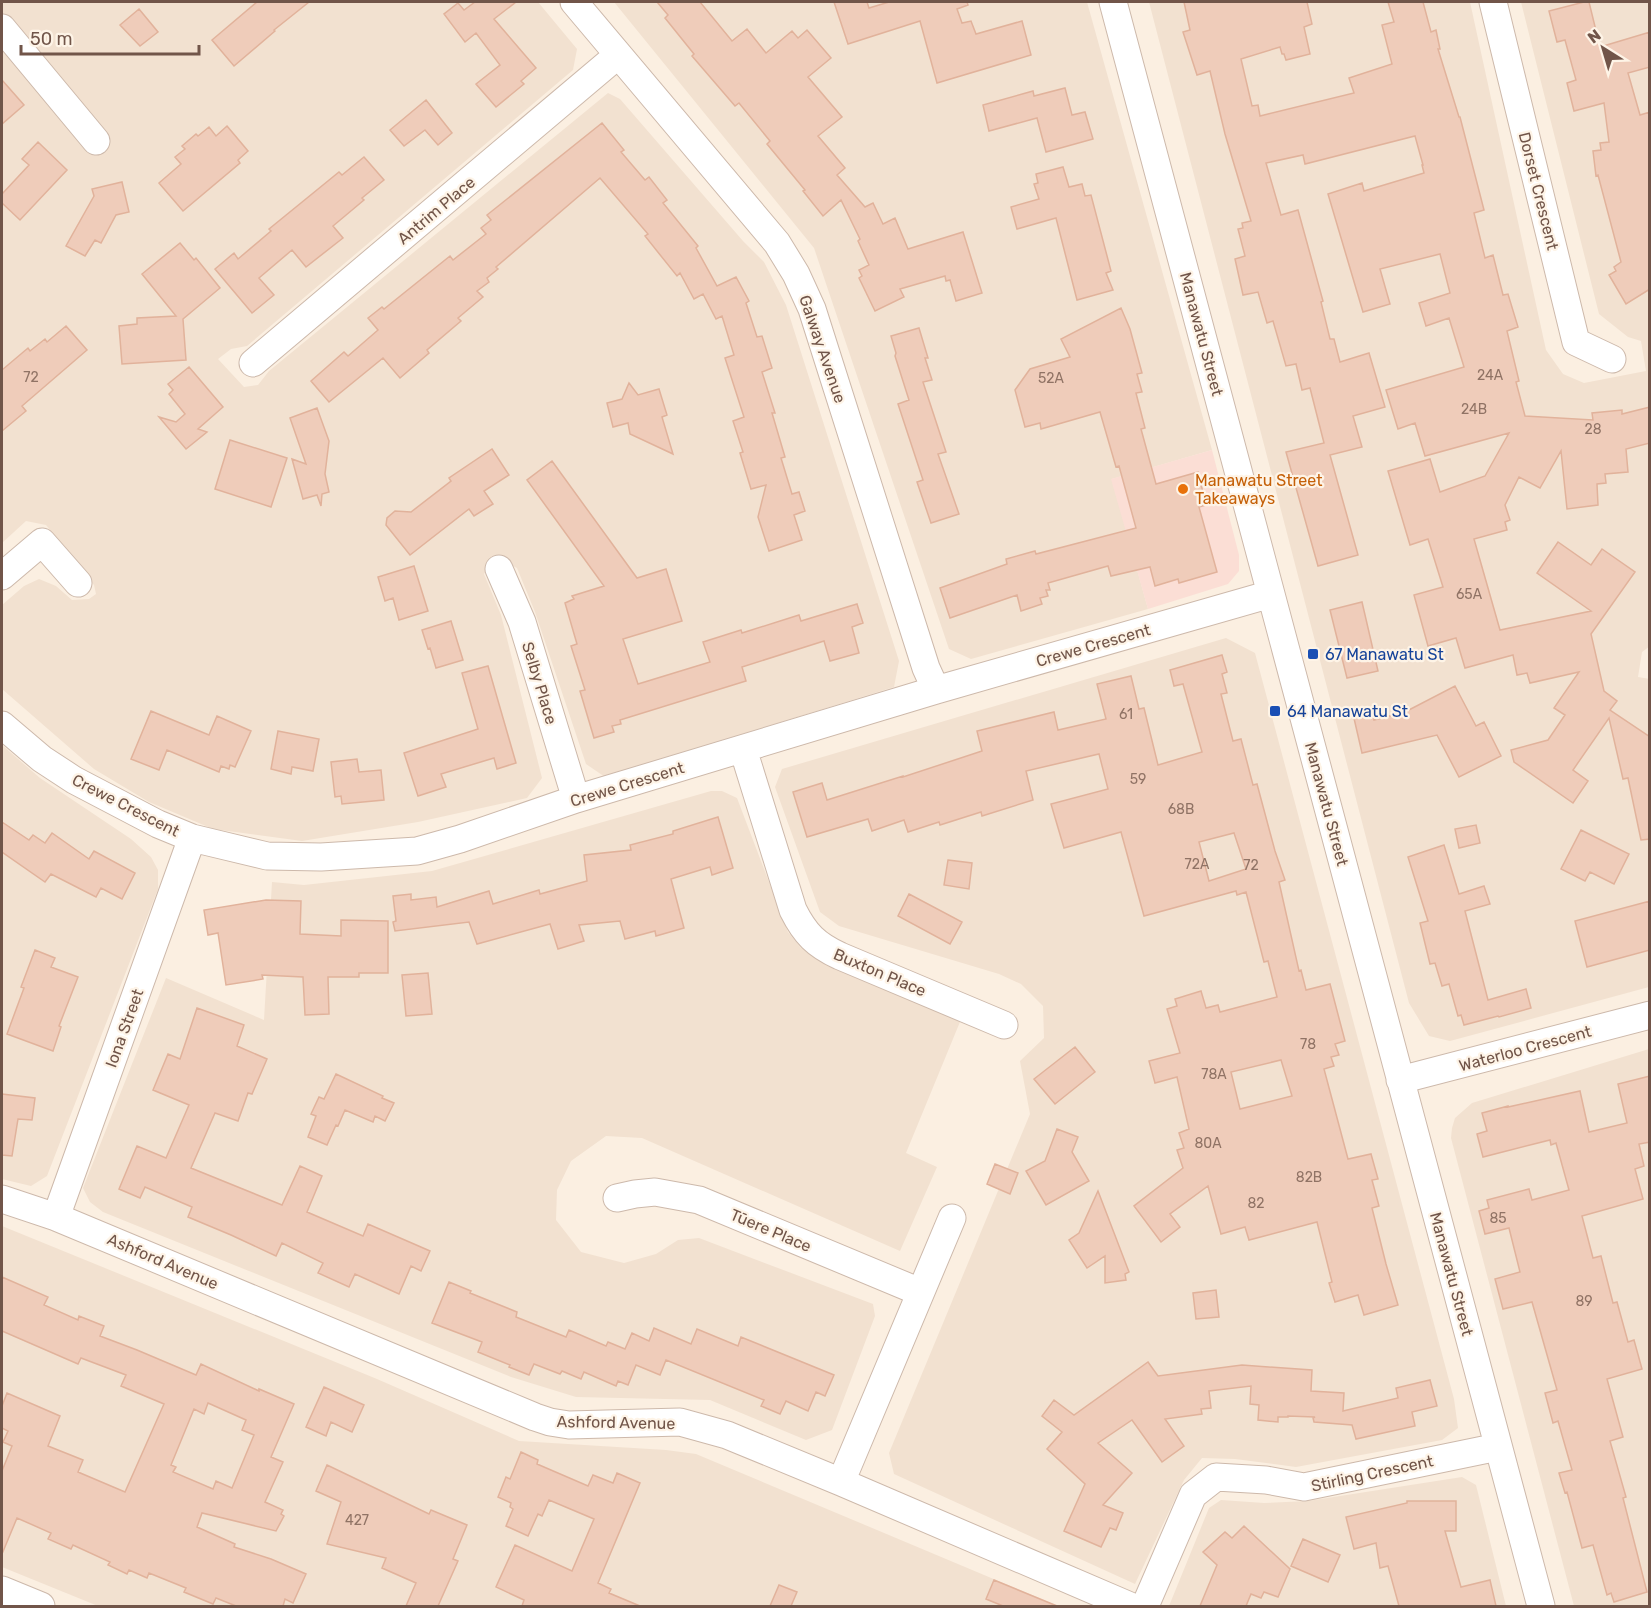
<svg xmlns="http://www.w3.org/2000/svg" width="1651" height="1608" font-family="Rubik,sans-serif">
	<rect width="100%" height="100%" fill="#fbefe1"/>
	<!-- residential -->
	<path fill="#f2e1d0" d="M2 2H538L577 49 573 70 247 346 231 349 218 359 244 387 258 385 269 371 608 93 620 99 743 241 764 262 786 305 899 661 894 687 605 777 586 764 535 612 517 568 497 558 484 574 501 615 542 778 527 798 418 822 302 841 213 829 149 802 94 769 2 689V605L24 586 39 579 56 586 72 600 89 599 96 594 94 585 46 525 26 521 2 543Z
		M614 2H1087L1212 450 1112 479 1148 609 971 659 949 649 814 248Z
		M1149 2H1470L1546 350 1563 374 1584 383 1646 371 1641 341 1628 337 1599 314 1521 2H1649L1650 646 1642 652 1638 677 1650 679 1649 987 1450 1041 1429 1036 1409 1003Z
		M1226 638 1255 653 1454 1399 1458 1428 1442 1440 1296 1467 1235 1459 1202 1458 1184 1480 1135 1584 894 1474 889 1453 1030 1114 1020 1061 1044 1038 1043 1006 1021 984 999 974 839 926 820 912 775 787 782 769Z
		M2 745 40 778 131 839 151 857 158 870V889L47 1176 31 1186 2 1179Z
		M711 791H722L737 798 788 932 801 948 814 956 962 1017 906 1153 937 1167 900 1251 642 1138 606 1136 571 1161 557 1190 556 1220 581 1252 624 1263 656 1254 678 1240 699 1238 873 1304 875 1316 832 1430 806 1440 710 1400 576 1397 511 1377 103 1212 90 1202 83 1188 166 978 264 1020 272 882 304 885 432 871Z
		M1649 1049V1606H1574L1451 1138 1452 1128 1455 1118 1472 1103Z
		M2 1226 377 1379 519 1441 666 1450 696 1454 1058 1606H98L2 1567Z
		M1462 1477 1476 1485 1506 1606H1169L1209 1508 1221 1500 1264 1503 1308 1501Z"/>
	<!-- commercial -->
	<path fill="#fbded5" d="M1212 450 1239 555V571L1228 584 1148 609 1111 479Z"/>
	<!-- building -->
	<path fill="#efccba" stroke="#e1b29b" stroke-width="1.5" fill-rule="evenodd" d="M257 2H309L274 30 275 31 234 66 212 40Z
		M475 2H516L494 19 536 68 521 81 524 84 496 107 476 84 500 65 476 33 465 42 444 14 458 3 464 10Z
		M657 2H700L732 41 747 29 766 53 792 31 798 38 807 30 831 58 808 77 842 117 818 136 845 168 837 175 865 207 873 203 883 224 895 218 908 249 963 232 982 293 956 301 950 280 946 281 945 276 900 289 904 297 875 311 859 278 862 276 859 270 869 265 858 241 860 239 841 200 823 216 803 191 805 190 767 144 770 141 739 103 735 106 692 56 694 54 665 18 668 15Z
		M834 2H867L869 8 889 2H967L968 5 957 9 962 23 971 21 976 34 1022 21 1031 55 937 83 920 21 848 44Z
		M1184 2H1307L1312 24 1304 27 1310 54 1286 60 1284 54H1282L1280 47 1241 59 1252 106 1258 105 1260 116 1354 93 1349 78 1392 64 1382 25 1394 22 1388 2H1423L1431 32 1436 30 1440 49H1438L1459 117H1460L1484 210 1474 213 1485 258 1493 255 1503 295 1508 294 1518 327 1507 331 1519 381 1516 382 1525 416 1593 420 1592 413 1622 410V414L1650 407V443L1626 449 1628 472 1605 474 1606 483 1597 484 1598 505 1567 509 1561 451 1540 488 1519 477 1505 505 1510 520 1505 522 1507 530 1474 539 1500 630 1591 611 1537 573 1558 542 1591 565 1602 549 1635 572 1591 634 1604 691 1617 701 1610 710 1650 737V839L1641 840 1628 778 1623 779 1609 718 1573 770 1588 781 1573 803 1514 762 1511 750 1548 740 1565 715 1554 708 1579 672 1530 683 1527 673 1517 675 1513 655 1465 668 1456 638 1428 646 1414 595 1443 587 1428 539 1410 545 1388 471 1430 459 1440 492 1485 476 1509 433 1425 456 1415 423 1398 429 1386 390 1464 367 1449 318 1426 326 1419 303 1450 293 1440 254 1380 269 1390 304 1363 312 1328 194 1362 183 1364 191 1424 173 1422 165H1423L1415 136 1305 164 1303 155 1266 163 1281 215 1298 210 1323 301 1321 302 1330 339H1334L1340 362 1369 353 1385 407 1353 416 1362 447 1330 455 1358 555 1318 566 1286 452 1324 443 1310 388 1302 390 1296 364 1286 366 1273 321 1267 323 1258 292 1243 295 1235 259 1245 256 1238 229 1243 228 1242 223 1251 221 1225 134 1210 71 1197 75 1183 32 1190 30Z
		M1584 2H1589L1600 47 1650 32V67L1628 73 1640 115 1650 112V289L1626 304 1609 275 1616 271 1614 267 1621 262 1598 175 1596 176 1593 151 1601 150 1600 143 1609 142 1604 103 1574 111 1567 83 1576 80 1565 40 1557 42 1549 11Z
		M139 9 158 32 140 46 120 25Z
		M2 80 24 105 2 124Z
		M1065 88 1072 115 1085 112 1093 139 1046 152 1037 118 989 131 983 105 1033 91 1034 96Z
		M426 100 452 133 438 145 425 130 404 146 390 130Z
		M602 123 624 150 621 152 645 180 649 177 667 200 663 203 698 246 696 248 717 286 736 277 749 301 746 303 757 337 762 336 772 368 762 372 775 413H772L785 457 781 458 792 494 799 492 805 511 794 515 802 540 769 551 758 517 766 485 751 489 740 453 743 452 733 421 744 417 725 358 734 355 722 316 716 319 703 294 694 299 680 273 677 276 645 236 648 234 600 178 496 267 498 269 487 278 489 282 477 291 483 297 458 318 461 321 427 350 429 353 400 378 383 358 329 402 311 381 344 352 348 356 378 330 368 318 382 307 384 309 450 256 453 260 486 234 481 228 491 220 487 215Z
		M227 126 248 151 238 160 240 163 183 211 159 183 181 164 175 157 185 149 182 146 196 134 198 136 209 127 216 136Z
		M38 142 67 170 20 220 2 203V194L29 165 22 159Z
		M364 157 384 180 362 198 364 200 333 226 343 238 306 267 292 250 259 278 274 295 252 313 215 269 234 253 238 259 271 231 269 229 339 172 342 175Z
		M1063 167 1069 187 1082 184 1085 196 1091 195 1111 271 1106 273 1113 290 1077 300 1056 218 1017 229 1011 207 1039 199 1034 184 1038 183 1036 174Z
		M122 182 129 212 116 215 101 243 95 240 85 256 66 246 94 196 92 189Z
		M180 243 194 260 196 258 220 288 183 319 186 360 122 364 119 326 137 324V318L176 316 142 274Z
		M1121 308 1130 329 1142 373 1137 374 1142 392 1136 393 1145 428 1141 429 1156 484 1198 472 1206 505 1199 507 1217 572 1179 583 1178 579 1155 586 1150 567 1111 576 1108 566 1048 583 1050 590H1046L1048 596 1040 598 1042 604 1021 611 1017 595 950 618 940 588 1007 564 1006 559 1035 551 1036 554 1136 528 1119 466 1116 467 1100 412 1041 429 1040 423 1025 427 1015 390 1030 369 1070 357 1061 339Z
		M66 326 87 350 22 406 26 411 2 431V370L28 348 30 351 45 339 47 342Z
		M919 328 928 358H925L932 380 923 382 946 452 938 454 959 514 931 523 917 482 923 480 898 404 909 400 895 356 896 353 891 336Z
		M189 367 223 407 198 429 207 432 186 449 159 417 176 422 185 414 169 394 173 390 168 384Z
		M629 383 638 395 659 389 667 415 662 417 673 454 630 434 628 423 613 427 607 403 622 399Z
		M317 408 329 441 325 474 329 492 322 494 321 506 317 495 303 499 292 459 306 464 290 418Z
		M230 440 287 458 271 507 215 489Z
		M492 449 509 475 484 491 493 504 474 516 469 509 410 555 386 525 387 518 395 511 411 512 451 481 449 478Z
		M552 461 637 578 666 569 682 621 623 639 638 684 710 662 703 642 741 630 742 633 799 615 801 621 857 604 863 623 852 627 859 653 830 661 824 641 742 667 746 681 620 720 621 724 612 726 614 732 594 738 580 691 585 690 571 646 577 644 565 603 574 599 572 596 604 586 527 480Z
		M414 566 428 611 399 620 393 598 385 601 378 577Z
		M1362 602 1378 671 1347 678 1330 610Z
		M451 621 463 660 436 668 430 648 428 649 422 630Z
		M1222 655 1227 672 1222 674 1227 693 1221 694 1233 741 1241 739 1253 785 1257 784 1275 851 1285 880 1279 882 1299 971 1301 970 1306 990 1330 984 1345 1041 1335 1044 1339 1055 1331 1057 1334 1066 1324 1069 1348 1159 1371 1154 1378 1179 1372 1180 1379 1206 1372 1208 1386 1264 1398 1305 1364 1315 1358 1295 1335 1302 1329 1283 1332 1282 1317 1222 1249 1240 1245 1227 1221 1234 1208 1186 1170 1214 1180 1227 1161 1242 1134 1206 1183 1168 1177 1150 1184 1148 1179 1133 1189 1129 1177 1077 1155 1083 1149 1061 1180 1053 1167 1009 1177 1006 1175 999 1201 991 1206 1008 1218 1005 1220 1012 1277 997 1268 961 1264 962 1246 892 1237 895 1236 891 1144 916 1121 832 1064 848 1051 804 1108 789 1099 754 1026 771 1033 800 982 816 981 812 940 825 939 822 908 832 904 820 872 831 868 819 807 837 793 792 822 783 827 800 903 776V777L982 751 977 731 1054 712 1058 730 1106 719 1097 684 1131 676 1139 709 1144 708 1158 765 1202 752 1183 684 1174 686 1170 670ZM1234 833 1246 869 1209 881 1199 842ZM1281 1060 1292 1096 1240 1109 1231 1072Z
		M488 666 516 763 497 769 494 758 441 774 446 787 418 796 404 753 478 729 462 673Z
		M1455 686 1476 726 1484 722 1501 756 1459 777 1437 735 1362 753 1353 714 1372 709 1374 720 1405 712Z
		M151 711 209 735 217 716 251 731 235 767 230 765 229 769 221 766 219 772 167 750 159 770 131 759Z
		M278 731 319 739 313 771 292 767 291 774 271 769Z
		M357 759 359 772 381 770 384 800 342 804 341 796 335 797 331 762Z
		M718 817 733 868 712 875 710 867 671 879 684 928 656 936 655 931 625 939 620 921 579 925 584 941 558 949 550 924 477 944 469 922 395 931 393 922 396 921 393 896 411 894V900L436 897 437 907 489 891 493 904 539 890 540 894 587 881 584 855 631 850 630 845 673 834V831Z
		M2 822 29 840 33 835 45 843 52 833 89 859 94 851 135 873 122 899 101 888 96 897 51 874 45 882 2 852Z
		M1476 825 1480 843 1459 848 1455 829Z
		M1581 830 1629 854 1614 884 1590 872 1585 881 1561 869Z
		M1444 845 1459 894 1484 886 1490 904 1465 911 1488 1000 1526 989 1531 1008 1499 1017 1498 1016 1464 1025 1461 1015 1458 1016 1449 984 1442 986 1435 963 1430 964 1420 923 1428 921 1408 857Z
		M948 860 972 863 969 889 944 885Z
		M909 894 962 922 950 944 898 916Z
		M266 900 301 901 300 934 341 936V920L388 921V973H359V977H328L329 1014 305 1015 303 977 262 975 263 979 226 985 218 933 208 935 204 910Z
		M1650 901V950L1587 967 1575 921Z
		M35 950 55 958 51 967 78 977 59 1026 61 1027 53 1051 7 1034 24 988 21 987Z
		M428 973 432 1014 406 1016 402 975Z
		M197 1008 244 1025 237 1046 267 1059 252 1094 248 1093 238 1121 215 1113 191 1168 282 1205 300 1166 322 1176 307 1212 363 1236 368 1224 430 1251 421 1271 411 1266 399 1294 355 1274 349 1287 318 1273 323 1263 282 1243 276 1256 231 1235 188 1217 192 1207 145 1187 140 1198 119 1189 137 1146 166 1158 189 1105 153 1090 168 1054 180 1059Z
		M1075 1047 1095 1072 1055 1104 1034 1079Z
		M336 1074 383 1096 382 1098 394 1103 385 1121 375 1116 373 1122 345 1110 338 1126 336 1125 327 1145 308 1137 316 1116 311 1114 319 1097 324 1099Z
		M1650 1076V1142L1639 1144 1644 1166 1635 1169 1643 1199 1582 1216 1593 1258 1601 1256 1613 1303 1617 1302 1628 1342 1634 1340 1642 1369 1607 1379 1623 1437 1610 1441 1626 1497 1623 1498 1647 1592 1614 1602 1611 1593 1607 1595 1593 1545 1582 1548 1567 1492 1565 1493 1559 1473 1572 1470 1558 1421 1553 1423 1545 1393 1557 1390 1532 1302 1503 1309 1495 1279 1520 1272 1509 1228 1485 1234 1479 1211 1489 1208 1487 1200 1529 1189 1532 1200 1569 1190 1556 1143 1551 1145 1550 1140 1483 1157 1477 1134 1487 1131 1482 1113 1508 1106V1107L1580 1091 1589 1132 1627 1123 1618 1084Z
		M2 1094 35 1098 32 1120 18 1119 12 1156 2 1155Z
		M1057 1129 1078 1137 1072 1152 1089 1181 1046 1205 1026 1171 1045 1161Z
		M995 1164 1018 1173 1010 1194 987 1184Z
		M1098 1191 1129 1272 1125 1274 1126 1280 1105 1283V1256L1087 1268 1069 1240 1079 1233Z
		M2 1277 48 1297 44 1305 78 1320 79 1316 104 1326 100 1336 137 1350 196 1375 201 1364 259 1391V1389L294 1404 271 1457 283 1462 265 1502 283 1510 281 1514 284 1516 276 1531 202 1513 197 1527 235 1544 234 1547 271 1559 306 1574 293 1603 285 1599 283 1606H236L216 1598 213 1604 184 1592 186 1588 149 1573 147 1578 129 1570 127 1574 108 1565 110 1562 73 1545 71 1549 48 1539 51 1533 17 1518 2 1554V1471L12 1446 3 1442 8 1431 2 1428V1406L7 1393 60 1416 48 1446 83 1460 78 1472 125 1492 164 1404 121 1386 126 1375 81 1358 78 1364 2 1331ZM208 1403 246 1420 242 1430 254 1435 232 1488 216 1481 213 1489 173 1472 176 1467 171 1465 194 1409 204 1414Z
		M449 1282 471 1291 470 1293 517 1312 516 1317 566 1337 569 1330 606 1346 608 1342 625 1349 632 1333 649 1341 654 1328 691 1344 697 1329 738 1346 741 1337 834 1375 825 1396 816 1392 808 1411 786 1401 780 1414 761 1406 764 1400 666 1360 660 1375 636 1365 628 1385 618 1381 616 1386 584 1372 581 1379 562 1371 560 1374 534 1364 529 1375 509 1367 510 1365 478 1352 482 1342 432 1323Z
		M1216 1290 1219 1317 1196 1319 1193 1293Z
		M1148 1362 1158 1376 1242 1365 1312 1370 1311 1391 1344 1393 1343 1411 1398 1398 1396 1388 1430 1380 1437 1406 1412 1412 1415 1426 1356 1439 1352 1425 1314 1422 1313 1418 1315 1417 1288 1416V1417H1278V1422L1258 1420 1259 1405 1250 1404 1251 1386 1209 1391 1211 1408 1201 1409 1202 1414 1165 1419 1184 1446 1162 1462 1132 1420 1098 1443 1132 1473 1103 1505 1123 1513 1116 1530 1110 1528 1101 1547 1064 1531 1085 1484 1047 1449 1062 1432 1042 1416 1054 1400 1074 1415Z
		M324 1387 364 1405 352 1432 331 1422 326 1436 306 1427Z
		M521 1452 538 1460 537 1464 588 1486 593 1475 613 1483 617 1473 640 1483 598 1583 611 1589 609 1593 640 1606H522L524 1600 496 1587 515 1545 572 1571 594 1519 549 1500 542 1516 538 1514 528 1536 506 1526 513 1509 510 1507 511 1503 498 1497 506 1477 510 1479Z
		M327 1465 429 1514 431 1510 467 1525 453 1559 458 1561 438 1606H406L416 1583 382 1568 386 1558 327 1544 341 1502 316 1491Z
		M1407 1501H1456V1531H1445L1461 1587 1490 1580 1496 1606H1399L1388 1566 1380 1568 1376 1543 1354 1549 1346 1517 1407 1503Z
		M1244 1526 1290 1569 1278 1597 1264 1592 1261 1598 1251 1594 1246 1606H1200L1217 1565 1203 1552 1225 1532 1232 1538Z
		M1303 1539 1340 1555 1328 1582 1291 1566Z
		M994 1580 1057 1606H1003L986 1599Z
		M779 1585 797 1592 791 1606H770Z"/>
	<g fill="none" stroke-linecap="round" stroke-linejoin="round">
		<defs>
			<path id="minor" d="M574 2 777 243 796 274 812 309 926 668 936 690
				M1113 2 1541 1606
				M1493 2 1576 342 1612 359
				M2 28 96 141
				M253 363 618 55
				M499 569 522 622 576 799
				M2 576 42 542 78 583
				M2 725 42 759 74 780 158 824 192 838 267 856 321 857 417 851 460 839 576 799 936 690 1271 594
				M743 749 793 910C805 934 816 945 840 956L1004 1025
				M1400 1080 1650 1015
				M617 1198 635 1194 655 1192 699 1200 920 1292
				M2 1199 56 1217 535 1417 550 1422 569 1425 680 1422 727 1435 841 1482 1130 1606
				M56 1217 192 838
				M841 1482 952 1218
				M2 1590 41 1606
				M1145 1606 1193 1495 1216 1477 1266 1480 1304 1487 1498 1447"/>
		</defs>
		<!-- minor casing -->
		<use href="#minor" stroke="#cdb9ab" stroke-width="29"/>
		<!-- minor -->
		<use href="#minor" stroke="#fff" stroke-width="27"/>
	</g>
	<!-- markers -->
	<circle fill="#e8710a" stroke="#fef4e7" stroke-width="2" cx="1183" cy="489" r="6"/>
	<g fill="#1a4fb4" stroke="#fef4e7" stroke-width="2">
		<rect x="1307" y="648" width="12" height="12" rx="3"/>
		<rect x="1269" y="705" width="12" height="12" rx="3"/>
	</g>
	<g text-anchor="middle" stroke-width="4.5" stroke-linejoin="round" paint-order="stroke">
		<!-- number labels -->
		<g font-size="14" fill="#907365">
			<text x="1490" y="380">24A</text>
			<text x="31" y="382">72</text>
			<text x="1051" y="383">52A</text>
			<text x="1474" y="414">24B</text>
			<text x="1593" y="434">28</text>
			<text x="1469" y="599">65A</text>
			<text x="1126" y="719">61</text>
			<text x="1138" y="784">59</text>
			<text x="1181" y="814">68B</text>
			<text x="1197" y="869">72A</text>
			<text x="1251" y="870">72</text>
			<text x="1308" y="1049">78</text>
			<text x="1214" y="1079">78A</text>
			<text x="1208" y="1148">80A</text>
			<text x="1309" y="1182">82B</text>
			<text x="1256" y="1208">82</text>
			<text x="1498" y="1223">85</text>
			<text x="1584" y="1306">89</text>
			<text x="357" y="1525">427</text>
		</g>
		<!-- street labels -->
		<g font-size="16" fill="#715549" stroke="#fef4e7">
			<text transform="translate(1539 191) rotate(76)" y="6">Dorset Crescent</text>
			<text transform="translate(436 210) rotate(-40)" y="6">Antrim Place</text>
			<text transform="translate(1202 334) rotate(75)" y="6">Manawatu Street</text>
			<text transform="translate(823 349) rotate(71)" y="6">Galway Avenue</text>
			<text transform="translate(1093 645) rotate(-16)" y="6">Crewe Crescent</text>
			<text transform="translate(540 683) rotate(73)" y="6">Selby Place</text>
			<text transform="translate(627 784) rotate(-17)" y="6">Crewe Crescent</text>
			<text transform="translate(1327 804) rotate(75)" y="6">Manawatu Street</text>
			<text transform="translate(126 805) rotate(27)" y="6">Crewe Crescent</text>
			<text transform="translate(880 972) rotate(23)" y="6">Buxton Place</text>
			<text transform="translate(124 1028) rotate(-70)" y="6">Iona Street</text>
			<text transform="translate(1525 1048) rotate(-15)" y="6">Waterloo Crescent</text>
			<text transform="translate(771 1230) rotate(23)" y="6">Tūere Place</text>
			<text transform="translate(163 1261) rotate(23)" y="6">Ashford Avenue</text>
			<text transform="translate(1452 1274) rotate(75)" y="6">Manawatu Street</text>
			<text transform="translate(616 1422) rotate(1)" y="6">Ashford Avenue</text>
			<text transform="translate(1372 1473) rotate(-12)" y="6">Stirling Crescent</text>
		</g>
		<!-- food labels -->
		<g font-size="16" fill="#c56008" stroke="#fef4e7" text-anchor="start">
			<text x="1195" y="486">Manawatu Street<tspan x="1195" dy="18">Takeaways</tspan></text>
		</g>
		<!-- transit labels -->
		<g font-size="16" fill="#164399" stroke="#fef4e7" text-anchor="start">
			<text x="1325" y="660">67 Manawatu St</text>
			<text x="1287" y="717">64 Manawatu St</text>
		</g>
	</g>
	<!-- border -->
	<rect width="1651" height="1608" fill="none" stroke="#715549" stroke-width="6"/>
	<!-- north arrow -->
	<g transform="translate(1603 48) rotate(323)" stroke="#fef4e7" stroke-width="4.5" paint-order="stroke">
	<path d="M0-4.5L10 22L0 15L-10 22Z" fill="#715549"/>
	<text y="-9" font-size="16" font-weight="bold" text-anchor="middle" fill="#715549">N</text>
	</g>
	<!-- scale -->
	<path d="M21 45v9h178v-9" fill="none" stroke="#715549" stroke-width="3"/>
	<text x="30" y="45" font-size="18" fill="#715549" stroke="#fef4e7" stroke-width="4.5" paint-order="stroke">50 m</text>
</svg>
